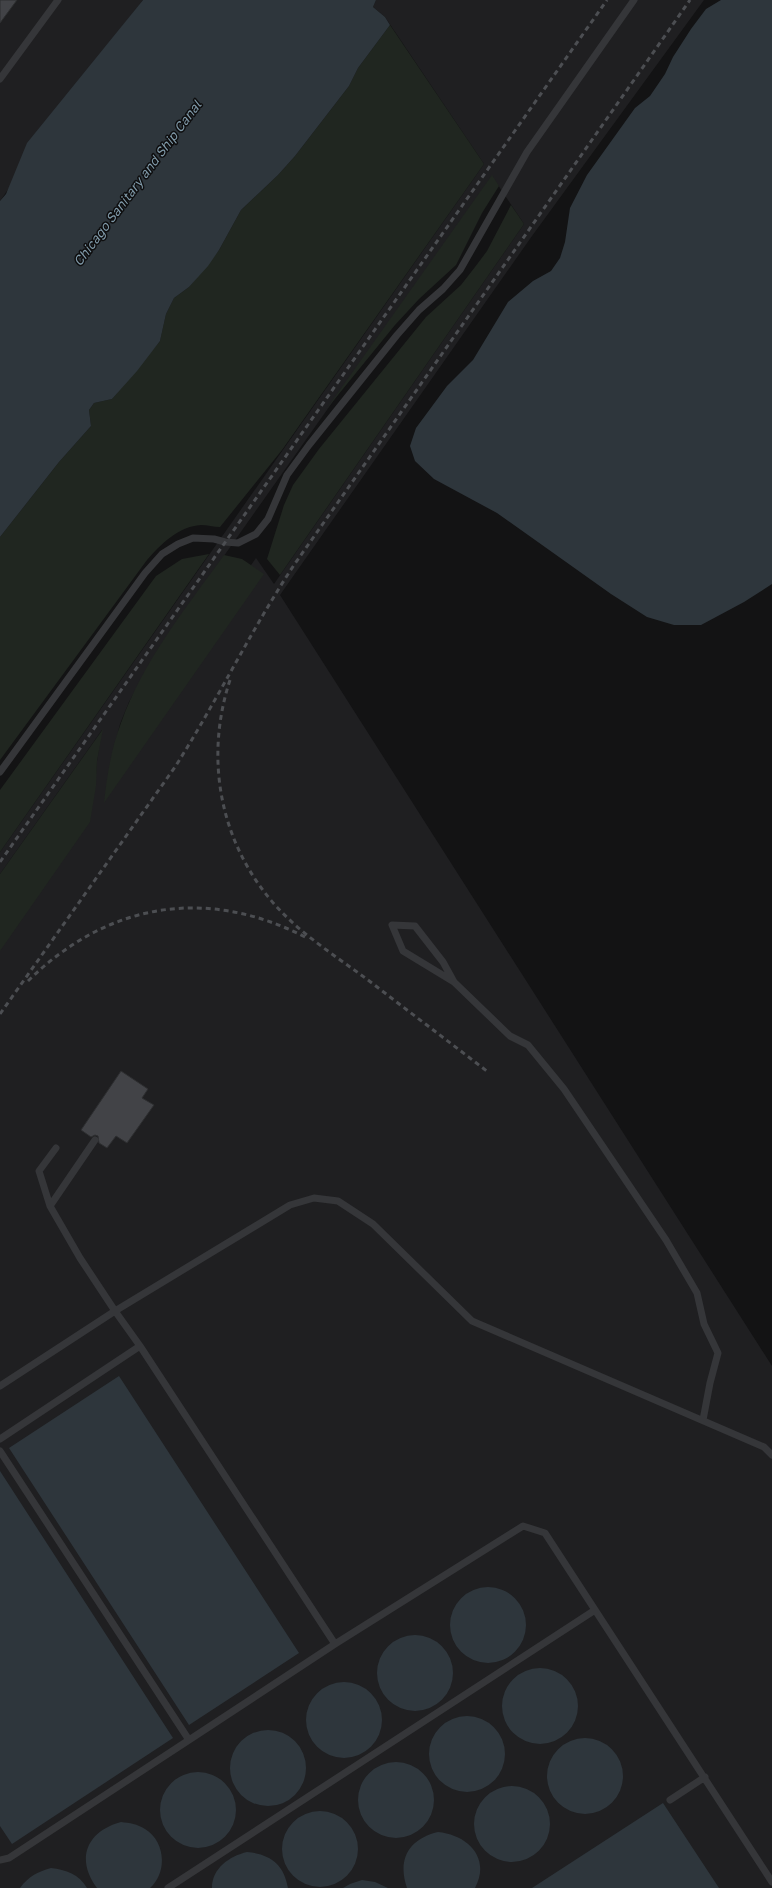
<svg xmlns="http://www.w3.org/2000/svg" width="772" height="1888" font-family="'Golos Text',sans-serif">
	<rect width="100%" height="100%" fill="#131314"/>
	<!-- built -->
	<path fill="#1f1f21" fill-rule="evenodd" d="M0 0H143L124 24 0 201Z
		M376 0H704L532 236 280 595 772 1366V1888H0V921L95 786 97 761 102 730 0 874V852L484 164 385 17 373 7ZM492 176 524 224 274 584 256 558 110 766 120 724 129 702 159 648Z"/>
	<!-- green -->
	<path fill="#202620" d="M390 25 484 164 282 450 220 527C214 527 207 525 201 525 179 526 160 545 147 560L0 760V537L59 462 91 426 89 410 94 403 112 399 160 341 166 314 174 298 189 287 219 250 241 210 278 175 295 156 349 86 358 68Z
		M492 175 499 186 482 213 456 265 419 299 395 325 325 411Z
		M511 205 524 224 280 575 267 559 284 505 293 485 319 449 426 317 461 285 475 267 487 251Z
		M209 554 0 852V790L156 576 182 559Z
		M224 555 242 559 264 574 104 803C107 776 111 749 121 723 143 661 186 608 224 555Z
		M103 729 97 761 96 786 90 822 0 951V874Z"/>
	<!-- water -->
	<path fill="#2e363c" d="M143 0H376L373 7 385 17 390 25 358 68 349 86 295 156 278 175 241 210 219 250 208 266 189 287 174 298 166 314 160 341 137 371 112 399 94 403 89 410 91 426 59 462 0 537V201L6 194 27 143Z
		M721 0H772V584L744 602 701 625H674L647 617 611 594 497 513 434 479 415 461 410 446 416 428 447 386 473 360 508 302 533 281 551 271 560 258 565 242 570 208 587 175 635 108 650 96 665 74 673 57 691 29 706 9Z
		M119 1376 299 1653 189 1725 9 1448Z
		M0 1471 173 1738 12 1844 0 1826Z
		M450 1625a38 38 0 1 1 76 0a38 38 0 1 1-76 0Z
		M377 1673a38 38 0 1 1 76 0a38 38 0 1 1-76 0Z
		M502 1706a38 38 0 1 1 76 0a38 38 0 1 1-76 0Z
		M306 1720a38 38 0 1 1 76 0a38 38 0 1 1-76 0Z
		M429 1754a38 38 0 1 1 76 0a38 38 0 1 1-76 0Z
		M230 1768a38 38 0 1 1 76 0a38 38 0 1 1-76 0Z
		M547 1776a38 38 0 1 1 76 0a38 38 0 1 1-76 0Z
		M358 1800a38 38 0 1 1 76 0a38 38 0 1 1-76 0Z
		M160 1810a38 38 0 1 1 76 0a38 38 0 1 1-76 0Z
		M474 1824a38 38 0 1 1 76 0a38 38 0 1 1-76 0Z
		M663 1803 719 1888H532Z
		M282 1849a38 38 0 1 1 76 0a38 38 0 1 1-76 0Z
		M121 1822C130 1823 137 1824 145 1829 165 1841 168 1872 150 1888H97C75 1859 87 1831 121 1822Z
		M438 1832C468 1835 491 1858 475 1888H407C397 1859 409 1839 438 1832Z
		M247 1852C270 1854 284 1864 288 1888H212C212 1868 230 1856 247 1852Z
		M51 1868C66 1870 79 1874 87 1888H20C29 1876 37 1872 51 1868Z
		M362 1880 375 1882 388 1888H343L350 1884Z"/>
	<!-- building -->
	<path fill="#424347" stroke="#2d2e30" d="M0 0H17L0 23Z
		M121 1071 148 1089 142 1098 154 1105 127 1143 116 1136 107 1148 99 1143 98 1136 95 1135 91 1137 81 1130Z"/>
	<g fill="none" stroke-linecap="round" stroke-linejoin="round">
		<!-- service -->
		<path stroke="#353639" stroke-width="7" d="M0 79 58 0
			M0 772 145 573 162 554 178 544 193 538 214 539 225 542 238 543 256 534 268 519 287 475 309 445 397 335 419 310 443 289 460 270 527 152 634 0
			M454 982 403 951 392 925 415 926 443 962 454 982 510 1036 528 1045 564 1089 666 1240 697 1293 704 1324 718 1353 710 1383 703 1420
			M95 1140 50 1206 80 1258 115 1311 290 1205 314 1198 338 1201 373 1224 472 1321 764 1447 772 1455
			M50 1206 39 1171 56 1148
			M0 1386 115 1311 140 1346
			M0 1439 140 1346 335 1644 523 1526 545 1533 772 1882
			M0 1451 189 1740 9 1858 0 1860
			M189 1740 335 1644
			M670 1800 705 1777
			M168 1888 595 1610"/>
		<!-- rail -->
		<path stroke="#4c4e52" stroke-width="3" stroke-dasharray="5 4" stroke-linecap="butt" d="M230 680C204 759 220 844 276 906 302 935 337 957 368 980 408 1011 448 1041 488 1072
			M0 862 607 0
			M28 981C107 903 206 886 305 937
			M0 1014 175 767C217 701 251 630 294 565L690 0"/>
	</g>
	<g text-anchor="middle" stroke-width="3" stroke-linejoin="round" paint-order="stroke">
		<!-- water labels -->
		<g font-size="13" font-style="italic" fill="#819baa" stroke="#0e0e0f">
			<text transform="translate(137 183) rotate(-53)" y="5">Chicago Sanitary and Ship Canal</text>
		</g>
	</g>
</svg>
